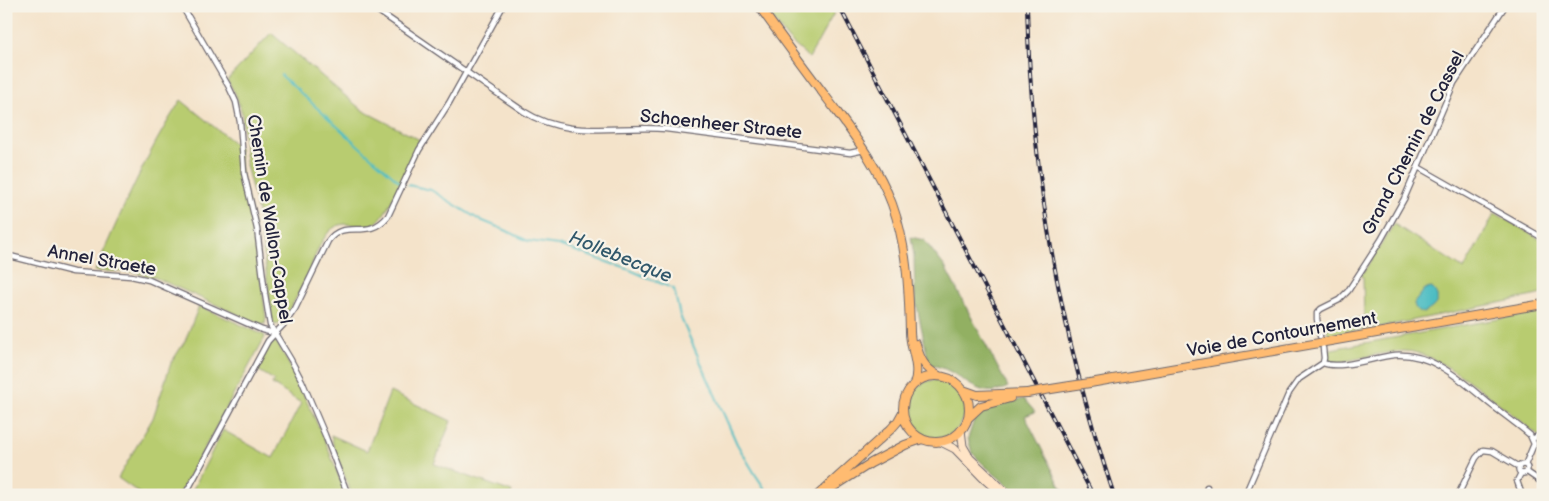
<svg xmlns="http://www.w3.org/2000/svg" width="1549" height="501" font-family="'Balsamiq Sans',sans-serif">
	<rect width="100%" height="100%" fill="#f7f3e8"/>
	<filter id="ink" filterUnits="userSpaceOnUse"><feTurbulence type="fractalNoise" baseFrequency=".02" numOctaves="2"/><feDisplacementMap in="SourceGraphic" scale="10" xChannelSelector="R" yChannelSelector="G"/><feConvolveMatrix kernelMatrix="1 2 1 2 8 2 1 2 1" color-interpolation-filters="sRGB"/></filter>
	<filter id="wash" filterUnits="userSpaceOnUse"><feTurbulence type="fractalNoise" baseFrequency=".0096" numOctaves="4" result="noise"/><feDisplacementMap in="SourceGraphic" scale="20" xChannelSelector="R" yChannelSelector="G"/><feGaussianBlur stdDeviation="1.12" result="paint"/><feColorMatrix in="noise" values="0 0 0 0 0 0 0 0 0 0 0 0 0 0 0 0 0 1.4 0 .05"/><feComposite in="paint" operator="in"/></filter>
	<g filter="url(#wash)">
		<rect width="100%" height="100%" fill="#f4e3ca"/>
		<!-- green -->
		<path fill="#b8cc70" stroke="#6d7756" d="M763 6H830L834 13 809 58 788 39Z
			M271 33 362 110 422 141C411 158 390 212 377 222 360 234 344 213 327 234 318 246 313 262 307 276 302 287 296 299 289 310 286 315 283 321 277 325L274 324 272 319 259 216 246 165 242 113 235 93 227 80Z
			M181 100 239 147 241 173 254 224 266 318 265 324H259L154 277 133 272 95 271C121 213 146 153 181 100Z
			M1495 213 1543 241V294L1385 326 1328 335 1326 324 1364 317 1363 277 1361 276 1394 224 1464 269Z
			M199 306 264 335 265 337 179 495H142L118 478 153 418 171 363 185 341Z
			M1543 311V453L1536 449 1542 439C1513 415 1440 350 1404 351 1383 352 1357 359 1336 363 1327 362 1327 357 1326 350Z
			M273 340 278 344 293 372 324 438 346 495H190L223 430 273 458 301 403 272 384 274 380 256 369 269 344Z
			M907 409a29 29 0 1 1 58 0a29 29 0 1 1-58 0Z
			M390 392 451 421 434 464 512 492 511 495H352L334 449 331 435 367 451Z"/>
		<!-- forest -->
		<path fill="#92b062" stroke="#5a694e" d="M911 237 924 240 945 267 1008 387C984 399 970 384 951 372 944 368 936 366 929 364L915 297 914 256Z
			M1024 399 1035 412 1025 416 1065 495H1019L984 465 972 453 968 438 976 414 986 408Z"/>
		<!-- water -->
		<path fill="#4ebdc3" stroke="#38707f" d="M1432 288C1443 299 1435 308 1423 313 1417 311 1415 309 1414 303L1425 289Z"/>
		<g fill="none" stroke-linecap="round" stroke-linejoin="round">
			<!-- stream -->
			<path stroke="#4ebdc3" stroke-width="2" d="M281 75 362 149 400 182
				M408 185 431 190 478 219 505 230 528 241 558 245 630 270 674 289 680 316 737 444 755 474 769 495"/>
		</g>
	</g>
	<g filter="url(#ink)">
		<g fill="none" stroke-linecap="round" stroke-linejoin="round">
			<defs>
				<path id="minor" d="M182 6 229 87 236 102 240 122 244 173 257 229 265 294 270 325 291 360 302 381 325 435 348 495
					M371 6 523 111C568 140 615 125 666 129L850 153 864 150
					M6 7 7 6
					M1418 167 1543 238
					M6 255 73 272 131 276 149 280 262 330 274 333
					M1320 336 1317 319V313L1321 309 1339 300 1348 291 1381 240 1404 199 1454 83 1505 6
					M1323 363C1340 370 1375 357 1394 355 1433 352 1463 382 1490 404 1503 414 1517 424 1530 435L1534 444 1525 465
					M1532 439 1538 436 1543 430
					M1518.5 469a4.5 4.5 0 1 1 9 0a4.5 4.5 0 1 1-9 0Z
					M1527 472 1543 483
					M1521 473 1517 481 1522 495
					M185 495 268 341 285 323 295 309 328 241C346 217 367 242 388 216L419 150 449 103 503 6
					M1206 495 1207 487
					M1245 495 1289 393 1299 379 1323 363 1324 358 1323 348
					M1458 495 1476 458 1483 450 1492 451 1519 467"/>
				<path id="secondary" d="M961 430 963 446 970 458 1009 495
					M941 442 955 449 985 480 1002 495"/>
				<path id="primary" d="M759 6C782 38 805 69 829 101 853 134 878 166 892 204 907 245 909 289 910 332 910 349 921 367 914 384
					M916 344C920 359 924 368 939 376
					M903 409a33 33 0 1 1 66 0a33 33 0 1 1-66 0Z
					M827 491 871 463 905 445 922 439
					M818 495 891 429 898 421 903 412"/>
				<path id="trunk" d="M1090 383 1543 304
					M963 390 977 395 1027 393
					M1045 390 1070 386
					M968 418 981 406 1010 398"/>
			</defs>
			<!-- minor casing -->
			<use href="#minor" stroke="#6c666d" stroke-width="7"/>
			<!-- secondary casing -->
			<use href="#secondary" stroke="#6c666d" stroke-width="9"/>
			<!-- primary casing -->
			<use href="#primary" stroke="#6c666d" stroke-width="10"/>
			<!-- trunk casing -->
			<use href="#trunk" stroke="#6c666d" stroke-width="10"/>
			<!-- minor -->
			<use href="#minor" stroke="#fff" stroke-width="4.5"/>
			<!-- secondary -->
			<use href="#secondary" stroke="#ffe4c6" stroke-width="7"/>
			<!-- primary -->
			<use href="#primary" stroke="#ffbb71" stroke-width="8"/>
			<!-- trunk -->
			<use href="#trunk" stroke="#ffbb71" stroke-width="8"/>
			<defs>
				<path id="rail" d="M839 6 1093 495
					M1027 6C1031 172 1061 337 1114 495"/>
			</defs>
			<!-- rail casing -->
			<use href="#rail" stroke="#22223b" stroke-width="4"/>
			<!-- rail -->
			<use href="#rail" stroke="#f7f3e8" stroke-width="2" stroke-dasharray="5.5" stroke-linecap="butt"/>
			<defs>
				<path id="trunk-bridge" d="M1070 386 1090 383
					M1027 393 1045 390"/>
			</defs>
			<!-- trunk-bridge casing -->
			<use href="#trunk-bridge" stroke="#6c666d" stroke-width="10" stroke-linecap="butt"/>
			<!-- trunk-bridge -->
			<use href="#trunk-bridge" stroke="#ffbb71" stroke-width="8"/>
		</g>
	</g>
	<g text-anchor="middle" stroke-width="4.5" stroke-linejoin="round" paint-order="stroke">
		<!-- street labels -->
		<g font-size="18" fill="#22223b" stroke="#f7f3e8">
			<text transform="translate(721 124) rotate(6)" y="6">Schoenheer Straete</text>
			<text transform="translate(1413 143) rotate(-63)" y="6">Grand Chemin de Cassel</text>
			<text transform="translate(270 219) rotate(81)" y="6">Chemin de Wallon-Cappel</text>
			<text transform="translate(102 260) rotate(10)" y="6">Annel Straete</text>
			<text transform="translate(1282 334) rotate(-10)" y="6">Voie de Contournement</text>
		</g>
		<!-- water labels -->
		<g font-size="19" font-style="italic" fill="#31586b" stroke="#f7f3e8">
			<text transform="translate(621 256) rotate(22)" y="7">Hollebecque</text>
		</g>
	</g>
	<!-- margin -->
	<rect width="1549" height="501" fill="none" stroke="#f7f3e8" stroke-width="25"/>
</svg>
